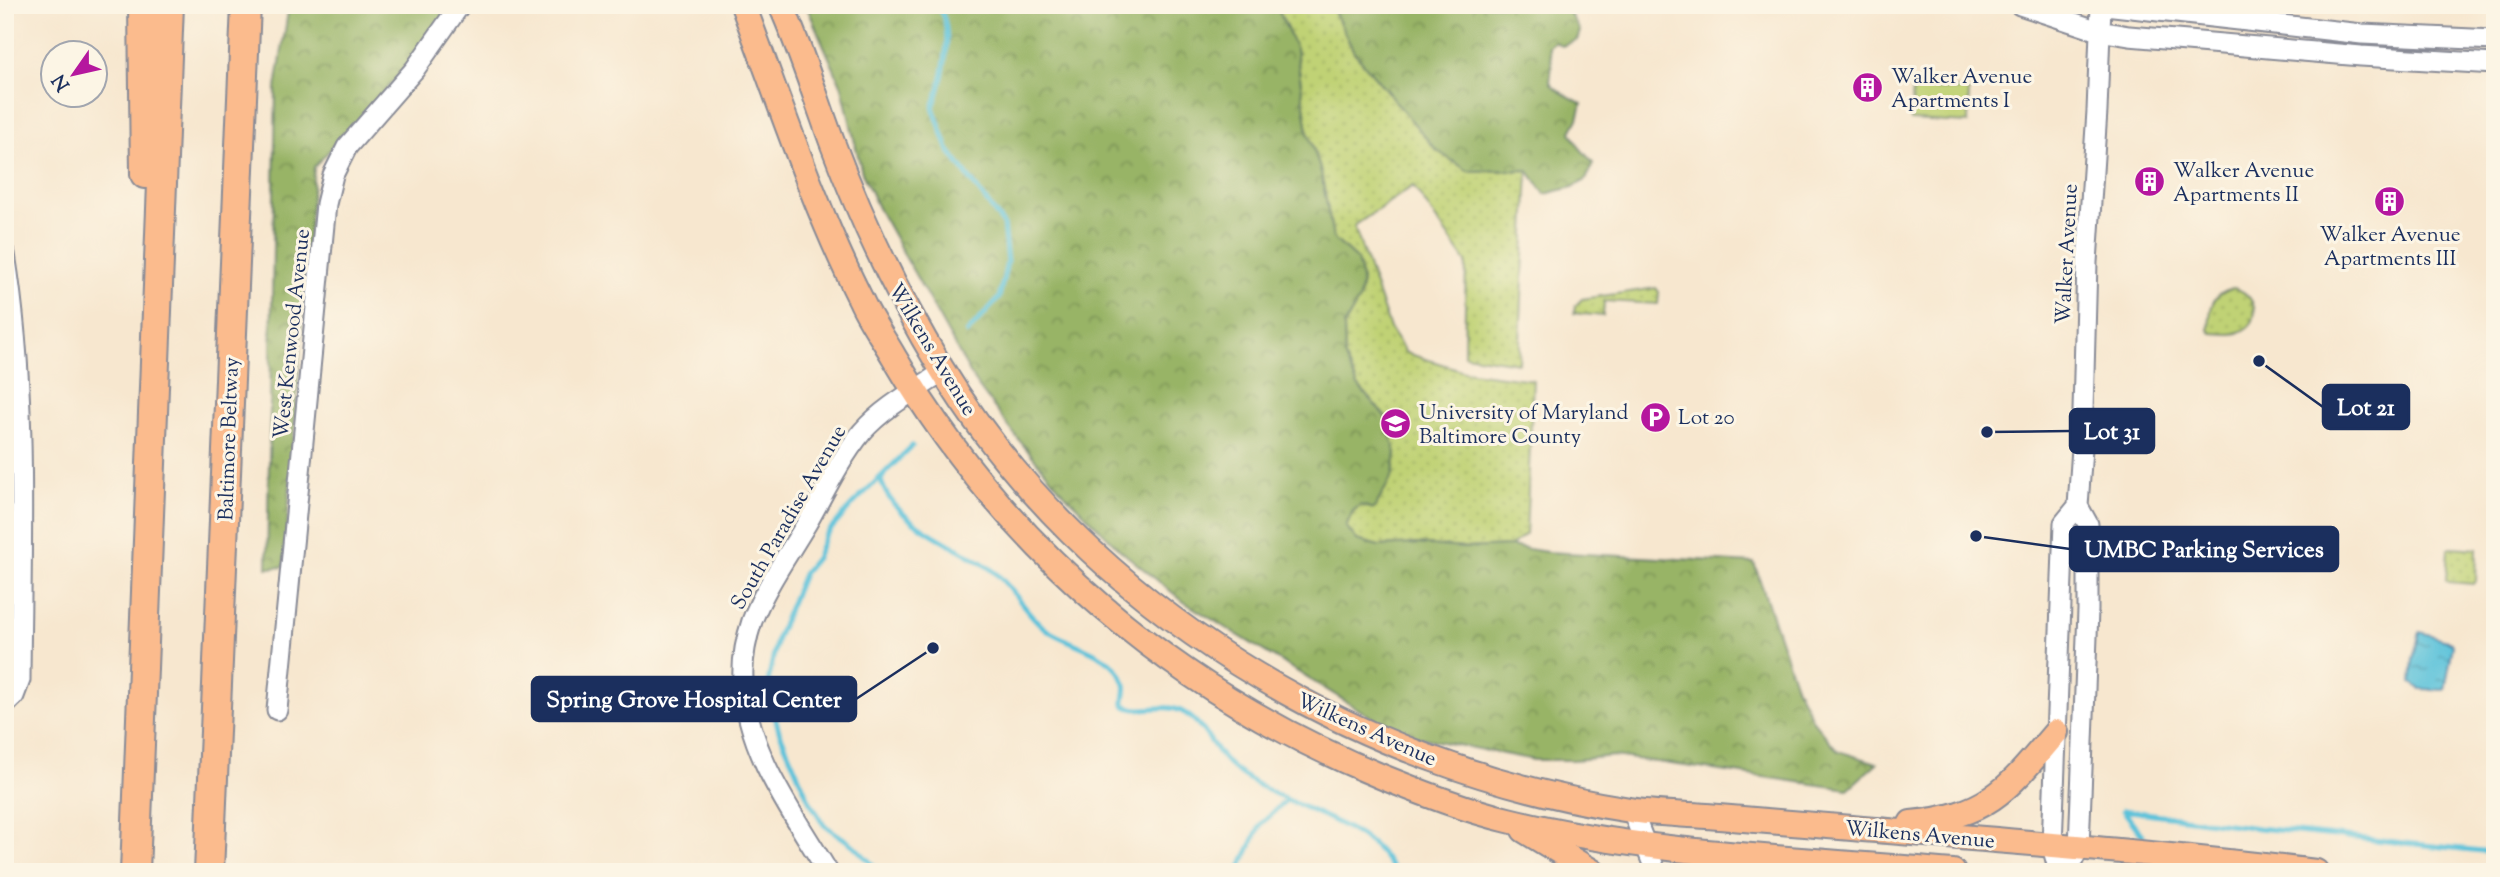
<svg xmlns="http://www.w3.org/2000/svg" width="2500" height="877" font-family="'Sorts Mill Goudy',serif">
	<defs>
		<pattern id="grass-dots" width="8" height="8" patternUnits="userSpaceOnUse" patternTransform="scale(1.75)"><rect width="8" height="8" fill="#c0d275"/><path d="M2 2h.1M6 6h.1" fill="none" stroke="#a4b568" stroke-width="1.8" stroke-linecap="round"/></pattern>
		<pattern id="forest-crowns" width="20" height="18" patternUnits="userSpaceOnUse" patternTransform="scale(1.75)"><rect width="20" height="18" fill="#98b466"/><path d="M2 6a3 3 0 1 1 6 0M12 15a3 3 0 1 1 6 0" fill="none" stroke="#7b9357"/></pattern>
		<pattern id="water-ripples" width="26" height="14" patternUnits="userSpaceOnUse" patternTransform="scale(1.75)"><rect width="26" height="14" fill="#5cc2da"/><path d="M2 4q2-2 4 0t4 0M15 11q2-2 4 0t4 0" fill="none" stroke="#4b9eb4"/></pattern>
	</defs>
	<rect width="100%" height="100%" fill="#fcf5e5"/>
	<filter id="ink" filterUnits="userSpaceOnUse"><feTurbulence type="fractalNoise" baseFrequency=".0143" numOctaves="2"/><feDisplacementMap in="SourceGraphic" scale="14" xChannelSelector="R" yChannelSelector="G"/><feConvolveMatrix kernelMatrix="1 2 1 2 8 2 1 2 1" color-interpolation-filters="sRGB"/></filter>
	<filter id="wash" filterUnits="userSpaceOnUse"><feTurbulence type="fractalNoise" baseFrequency=".00686" numOctaves="4" result="noise"/><feDisplacementMap in="SourceGraphic" scale="28" xChannelSelector="R" yChannelSelector="G"/><feGaussianBlur stdDeviation="1.57" result="paint"/><feColorMatrix in="noise" values="0 0 0 0 0 0 0 0 0 0 0 0 0 0 0 0 0 1.4 0 .05"/><feComposite in="paint" operator="in"/></filter>
	<g filter="url(#wash)">
		<rect width="100%" height="100%" fill="#f7e7cf"/>
		<!-- grass -->
		<path fill="url(#grass-dots)" stroke="#6e806a" stroke-width="2" d="M1276 5H1331L1354 52 1468 171 1528 170 1519 363 1464 355 1466 262 1413 186 1354 226 1391 331 1406 353 1464 371 1533 380 1526 534 1510 546 1464 548 1416 544 1379 546 1357 540 1346 526 1353 511 1361 505 1374 509 1393 475 1396 453 1385 416 1358 386 1345 358 1344 326 1359 300 1362 279 1357 260 1333 238 1321 172 1308 132 1296 49Z
			M1656 288 1659 292 1658 304 1604 301 1603 316 1574 313 1575 306 1582 299Z
			M2233 288C2256 292 2264 323 2240 332 2232 336 2221 333 2212 333L2209 330C2210 310 2210 293 2233 288Z
			M2451 547 2477 549 2476 581 2474 584 2449 582 2446 580 2448 550Z"/>
		<!-- forest -->
		<path fill="url(#forest-crowns)" stroke="#5a7262" stroke-width="2" d="M289 5H449L430 42 314 167 284 567 267 568 276 88Z
			M806 5H1276L1296 49 1308 132 1321 172 1333 238 1357 260 1362 279 1359 300 1344 326 1345 358 1358 386 1385 416 1396 453 1393 475 1374 509 1361 505 1353 511 1346 526 1357 540 1379 546 1416 544 1464 548 1510 546 1547 552 1754 563 1796 686 1813 721 1838 751 1877 763 1848 789 1614 756 1574 760H1534L1417 737 1381 723 1184 602 1120 550 1061 490 1018 439 975 382 878 208 862 173 842 87Z
			M1331 5H1565L1580 31 1577 40 1562 46 1555 42 1549 46 1552 64 1550 82C1556 92 1572 97 1582 104L1578 119 1571 132 1579 147 1593 163 1586 180 1573 187 1545 194 1528 170 1468 171 1436 150 1354 52Z"/>
		<!-- pitch -->
		<path fill="#c0d275" stroke="#6e806a" stroke-width="2" d="M1913 88 1969 90 1968 123 1911 120Z"/>
		<!-- water -->
		<path fill="url(#water-ripples)" stroke="#3c789c" stroke-width="2" d="M2420 632 2447 640 2453 645 2445 690 2421 689 2411 683 2413 659Z"/>
		<g fill="none" stroke-linecap="round" stroke-linejoin="round">
			<!-- stream -->
			<path stroke="#5cc2da" stroke-width="5" d="M936 5C957 25 942 84 933 107L948 149 1003 224 1007 262 999 298 967 333
				M885 473 881 480C893 525 959 544 992 570 1013 587 1028 617 1047 630 1071 646 1115 652 1125 684 1127 691 1123 698 1124 705 1141 715 1163 702 1181 711 1207 724 1213 754 1235 770 1275 800 1326 812 1367 840 1379 848 1387 861 1396 872
				M2123 810 2258 828 2492 852
				M2123 810 2142 835
				M880 872 853 845 824 825 809 800 779 731 767 687 777 638 803 574 816 558 825 536 852 505 912 446
				M1238 872 1261 824 1286 800"/>
		</g>
	</g>
	<g filter="url(#ink)">
		<g fill="none" stroke-linecap="round" stroke-linejoin="round">
			<defs>
				<path id="minor" d="M2020 5 2099 31 2129 36 2361 56 2495 64
					M2105 5 2362 34 2495 40
					M5 254C28 395 21 538 20 680L14 696 5 705
					M277 710 326 204 333 175 347 147 415 69 460 5
					M1632 810 1656 872
					M828 872C792 812 746 751 743 679 742 660 746 639 752 621 765 587 788 555 807 523 824 493 840 459 862 432 884 407 916 390 943 372
					M2059 872 2052 846 2064 523 2078 506
					M2067 872 2079 848 2088 610V524L2078 506 2082 448 2087 262 2097 111 2101 5"/>
				<path id="major" d="M743 5C780 103 814 207 861 300 870 320 883 338 894 357 1008 551 1177 693 1385 778 1425 794 1466 810 1508 820 1653 856 1805 858 1953 872
					M781 5C801 50 815 96 832 142 862 222 897 295 941 368 1087 608 1356 768 1630 810 1655 814 1682 814 1707 816 1756 820 1804 824 1852 828 2007 841 2162 853 2316 872
					M1911 823C1990 815 2008 789 2056 732
					M1524 830 1593 872"/>
				<path id="highway" d="M143 5 145 174
					M135 872 169 5
					M209 872 246 5"/>
			</defs>
			<!-- minor casing -->
			<use href="#minor" stroke="#898b96" stroke-width="23"/>
			<!-- major casing -->
			<use href="#major" stroke="#898b96" stroke-width="28"/>
			<!-- highway casing -->
			<use href="#highway" stroke="#898b96" stroke-width="32"/>
			<!-- minor -->
			<use href="#minor" stroke="#fff" stroke-width="19"/>
			<!-- major -->
			<use href="#major" stroke="#fbbb8d" stroke-width="24"/>
			<!-- highway -->
			<use href="#highway" stroke="#fbbb8d" stroke-width="28"/>
		</g>
	</g>
	<!-- icons -->
	<defs>
		<symbol id="building-disc" viewBox="-11 -11 22 22"><circle r="9.5" fill="#b5179e" stroke="#fcf5e5"/><path d="M-4-6H4V6H1V3H-1V6H-4ZM-2.5-4.3h1.7v1.8h-1.7ZM.8-4.3h1.7v1.8H.8ZM-2.5-1h1.7V.8h-1.7ZM.8-1h1.7V.8H.8Z" fill="#fff"/></symbol>
		<symbol id="parking-disc" viewBox="-11 -11 22 22"><circle r="9.5" fill="#b5179e" stroke="#fcf5e5"/><path d="M-3.5-5.5H1a3.5 3.5 0 0 1 0 7H-1V5.5H-3.5ZM-1-3.4V-.6H.8a1.4 1.4 0 0 0 0-2.8Z" fill="#fff"/></symbol>
		<symbol id="university-disc" viewBox="-11 -11 22 22"><circle r="9.5" fill="#b5179e" stroke="#fcf5e5"/><path d="M0-5L7-2L0 1L-7-2ZM-4 1L0 2.5L4 1V4Q0 6-4 4Z" fill="#fff"/></symbol>
	</defs>
	<g fill-rule="evenodd">
		<use href="#building-disc" x="1850" y="70" width="35" height="35"/>
		<use href="#building-disc" x="2132" y="164" width="35" height="35"/>
		<use href="#building-disc" x="2372" y="184" width="35" height="35"/>
		<use href="#parking-disc" x="1638" y="400" width="35" height="35"/>
		<use href="#university-disc" x="1378" y="406" width="35" height="35"/>
	</g>
	<g text-anchor="middle" stroke-width="6" stroke-linejoin="round" paint-order="stroke">
		<!-- poi labels -->
		<g font-size="21" fill="#1b2f5e" stroke="#fcf5e5" text-anchor="start">
			<text x="1891" y="83">Walker Avenue<tspan x="1891" dy="24">Apartments I</tspan></text>
			<text x="2173" y="177">Walker Avenue<tspan x="2173" dy="24">Apartments II</tspan></text>
			<text x="2390" y="241" text-anchor="middle">Walker Avenue<tspan x="2390" dy="24">Apartments III</tspan></text>
			<text x="1419" y="419">University of Maryland<tspan x="1419" dy="24">Baltimore County</tspan></text>
			<text x="1678" y="424">Lot 20</text>
		</g>
		<!-- street labels -->
		<g font-size="21" fill="#1b2f5e" stroke="#fcf5e5">
			<text transform="translate(2066 254) rotate(-87)" y="7">Walker Avenue</text>
			<text transform="translate(291 334) rotate(-84)" y="7">West Kenwood Avenue</text>
			<text transform="translate(933 349) rotate(59)" y="7">Wilkens Avenue</text>
			<text transform="translate(228 439) rotate(-88)" y="7">Baltimore Beltway</text>
			<text transform="translate(788 517) rotate(-60)" y="7">South Paradise Avenue</text>
			<text transform="translate(1367 729) rotate(24)" y="7">Wilkens Avenue</text>
			<text transform="translate(1920 834) rotate(5)" y="7">Wilkens Avenue</text>
		</g>
	</g>
	<!-- callouts -->
	<path fill="none" stroke="#1b2f5e" stroke-width="2.5" d="M2259 361L2323 407M1987 432L2070 431M1976 536L2070 549M933 648L856 699"/>
	<g fill="#1b2f5e" stroke="#fcf5e5" stroke-width="2.5">
		<circle cx="2259" cy="361" r="7"/>
		<circle cx="1987" cy="432" r="7"/>
		<circle cx="1976" cy="536" r="7"/>
		<circle cx="933" cy="648" r="7"/>
	</g>
	<g fill="#1b2f5e" stroke="#1b2f5e" stroke-width="2.5">
		<rect x="2323" y="385" width="86" height="44" rx="7"/>
		<rect x="2070" y="409" width="84" height="44" rx="7"/>
		<rect x="2070" y="527" width="268" height="44" rx="7"/>
		<rect x="532" y="677" width="324" height="44" rx="7"/>
	</g>
	<g font-size="23" text-anchor="middle" font-weight="bold" fill="#fff">
		<text x="2366" y="415">Lot 21</text>
		<text x="2112" y="439">Lot 31</text>
		<text x="2204" y="557">UMBC Parking Services</text>
		<text x="694" y="707">Spring Grove Hospital Center</text>
	</g>
	<!-- margin -->
	<rect width="2500" height="877" fill="none" stroke="#fcf5e5" stroke-width="28"/>
	<!-- north arrow -->
	<g transform="translate(74 74) rotate(236)"><circle r="33" fill="#fcf5e5" stroke="#a2a6af" stroke-width="2"/>
	<path d="M0-5L12 26L0 18L-12 26Z" fill="#b5179e"/>
	<text y="-10" font-size="19" font-weight="bold" text-anchor="middle" fill="#1b2f5e">N</text>
	</g>
</svg>
